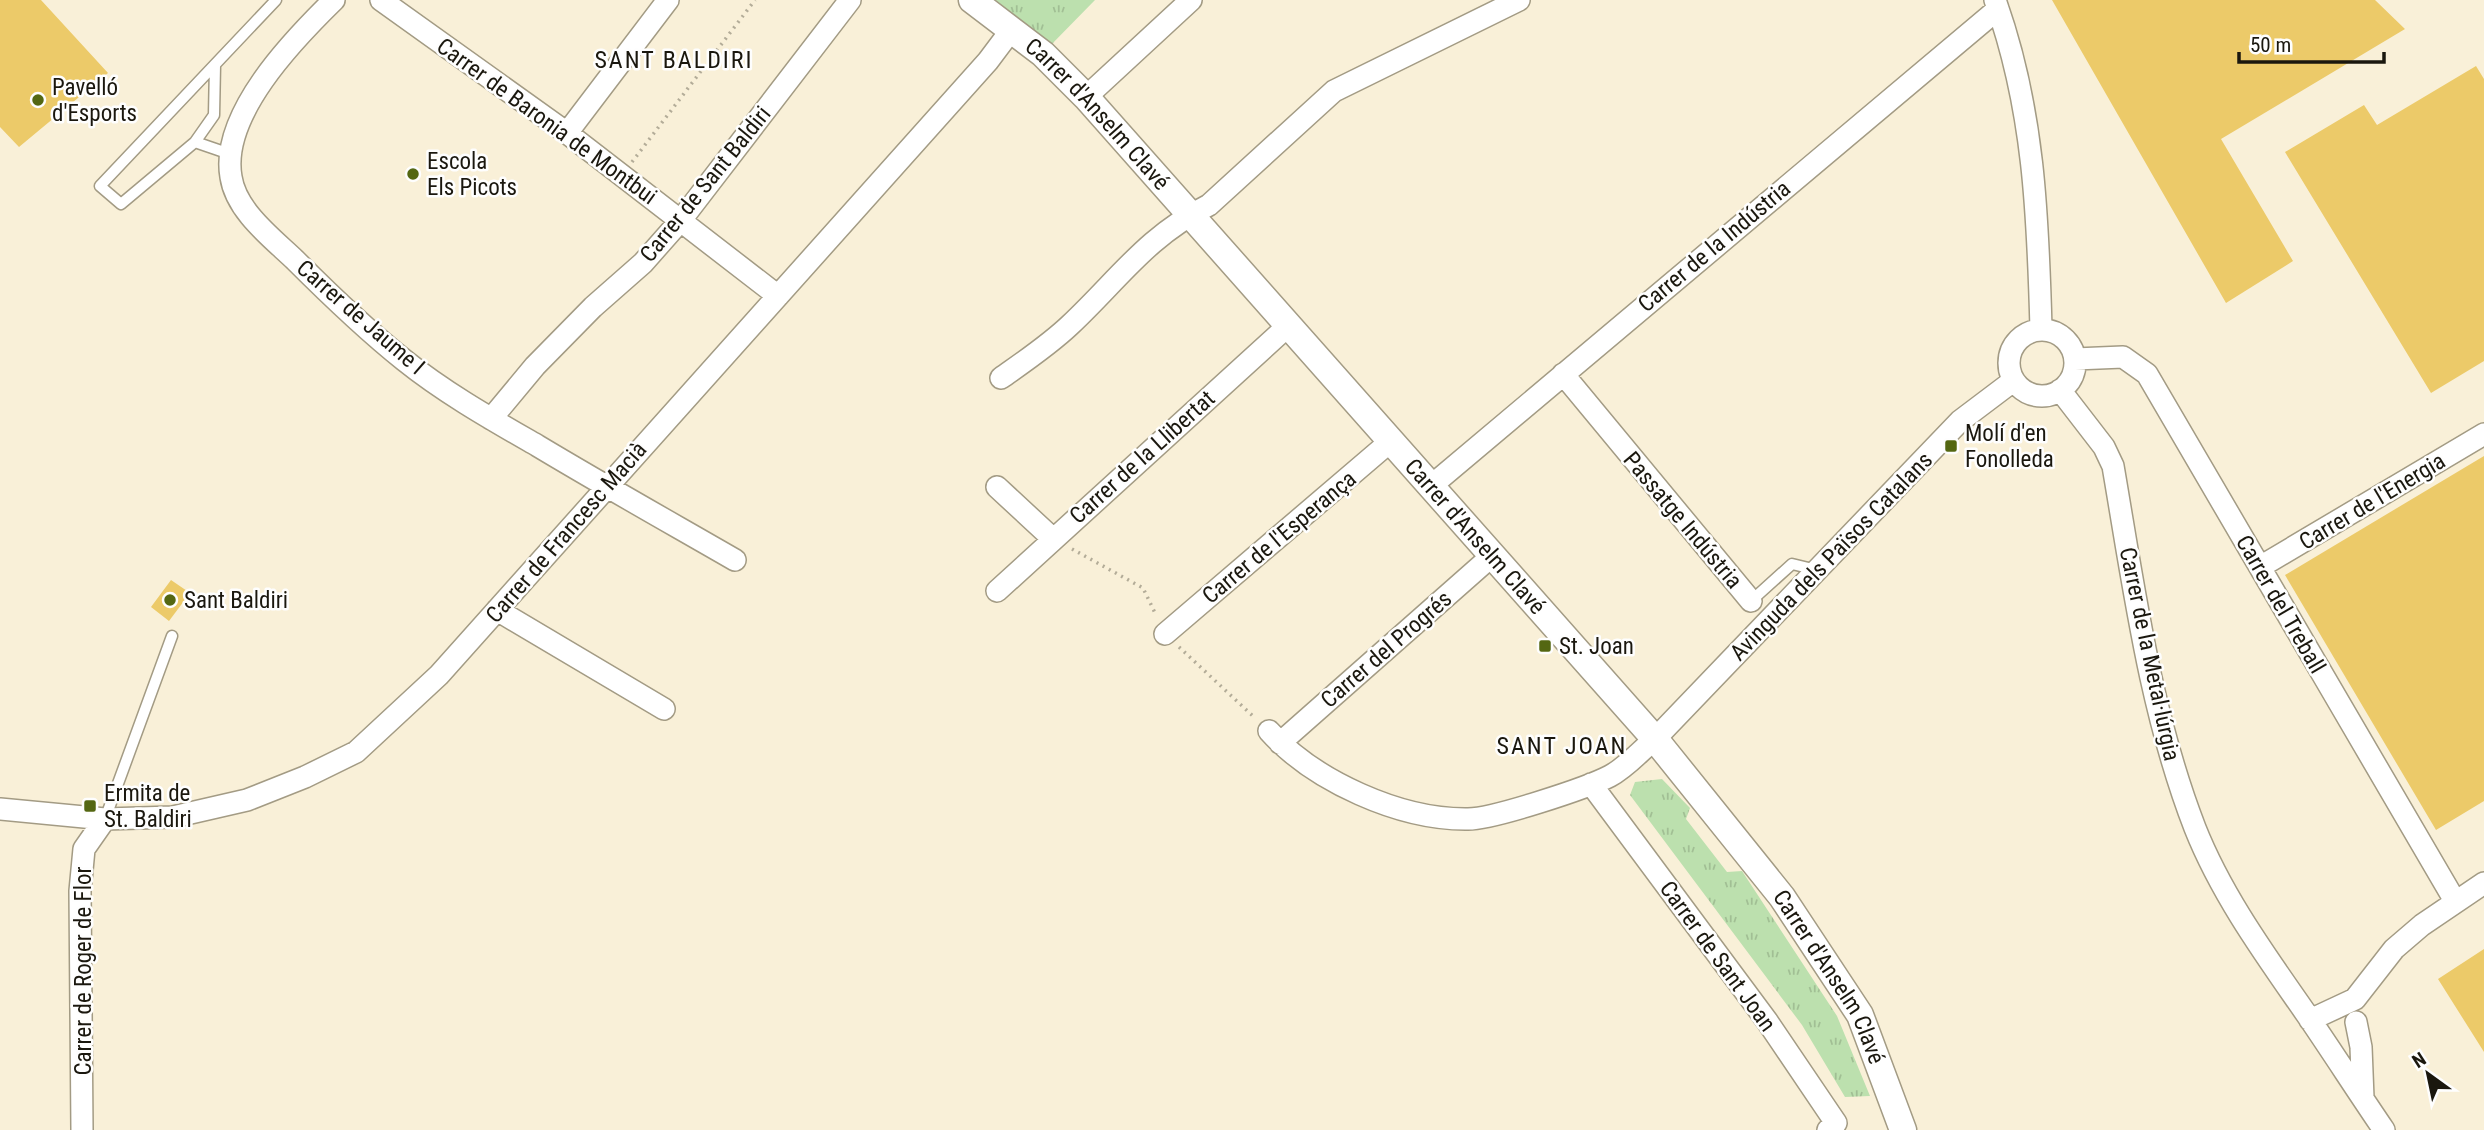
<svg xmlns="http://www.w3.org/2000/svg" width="2484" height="1130" font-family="'Roboto Condensed',sans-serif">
	<defs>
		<pattern id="park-tufts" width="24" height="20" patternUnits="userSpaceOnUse" patternTransform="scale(1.75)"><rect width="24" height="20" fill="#bce0ae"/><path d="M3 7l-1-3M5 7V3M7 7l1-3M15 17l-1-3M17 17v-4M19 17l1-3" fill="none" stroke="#a1bf94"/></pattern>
	</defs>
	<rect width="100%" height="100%" fill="#f9f0d8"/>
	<!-- park -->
	<path fill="url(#park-tufts)" d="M988 0H1095L1048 48Z
		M1662 779 1690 808 1686 819 1727 872 1742 871 1837 1016 1870 1096 1845 1097 1802 1025 1630 795 1635 782Z"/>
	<!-- building -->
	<path fill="#ecca69" d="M0 0H41L108 73 19 147 0 127Z
		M2052 0H2375L2405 29 2221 139 2293 261 2226 303Z
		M2476 66 2484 79V361L2431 393 2285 152 2364 105 2377 125Z
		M2484 456V801L2436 830 2285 575Z
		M171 580 190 593 169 621 151 607Z
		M2484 949V1052L2438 979Z"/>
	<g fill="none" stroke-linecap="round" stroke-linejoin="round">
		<defs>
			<path id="service" d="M195 142 214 115 215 65
				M230 154 195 142 121 204 100 186 276 0
				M1751 601 1792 564 1817 570
				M105 819 172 636"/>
			<path id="minor" d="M334 0C293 40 220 115 231 177 236 211 272 238 295 260 330 295 365 329 404 360 445 393 493 420 538 446 603 485 669 522 735 560
				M381 0 567 133 778 296
				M1995 0C2034 108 2038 216 2041 329
				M1086 97 1191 0
				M567 133 668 0
				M2009 363a33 33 0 1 1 66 0a33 33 0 1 1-66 0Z
				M2075 359 2123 357 2147 374 2455 901
				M1563 374 1751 601
				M1001 378C1025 361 1049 345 1070 325 1119 279 1146 237 1209 205L1334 91 1519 0
				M2060 390 2104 447 2113 466C2134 588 2150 712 2195 828 2222 896 2266 956 2307 1015 2333 1053 2358 1092 2384 1130
				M491 419 535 366 593 307 643 263 681 220 850 0
				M1431 486 1998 9
				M997 487 1052 538
				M2260 567 2484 434
				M997 591 1289 325
				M497 610 664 709
				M1165 634 1392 440
				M1269 731C1314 781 1400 820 1468 819 1493 819 1587 788 1610 776 1627 767 1641 750 1655 739L1960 421 2013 381
				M1280 743 1493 555
				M1591 784 1767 1021 1836 1123 1828 1130
				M0 809 105 819 173 817 247 800 305 777 356 752 439 675 988 61 1012 29
				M2310 1020 2355 999 2394 949 2422 925 2484 883
				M2356 1022 2361 1047 2363 1098
				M82 1130 80 891 84 849 105 819"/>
			<g id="tertiary">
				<path id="s1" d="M972 0 1043 54 1086 97 1655 739 1782 897 1860 1015 1903 1130"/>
			</g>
		</defs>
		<!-- service casing -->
		<use href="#service" stroke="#a39b84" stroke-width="13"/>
		<!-- minor casing -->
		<use href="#minor" stroke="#a39b84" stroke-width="24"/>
		<!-- tertiary casing -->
		<use href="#tertiary" stroke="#a39b84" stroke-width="29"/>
		<!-- path -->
		<path stroke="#b3ac98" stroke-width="3.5" stroke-dasharray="2 5" stroke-linecap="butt" d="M632 162 755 0
			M1072 549 1143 588 1156 615
			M1179 647 1255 718"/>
		<!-- service -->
		<use href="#service" stroke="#fff" stroke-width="10"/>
		<!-- minor -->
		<use href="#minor" stroke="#fff" stroke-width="21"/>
		<!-- tertiary -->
		<use href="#tertiary" stroke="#fff" stroke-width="26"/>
	</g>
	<!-- markers -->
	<g fill="#546712" stroke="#fefefe" stroke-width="2.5">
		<circle cx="38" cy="100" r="7"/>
		<circle cx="413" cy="174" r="7"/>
		<rect x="1944" y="439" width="14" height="14" rx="3.5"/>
		<circle cx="170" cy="600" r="7"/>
		<rect x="1538" y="639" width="14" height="14" rx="3.5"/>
		<rect x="83" y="799" width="14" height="14" rx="3.5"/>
	</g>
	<g text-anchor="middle" stroke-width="5" stroke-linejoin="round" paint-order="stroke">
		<!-- poi labels -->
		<g font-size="23" fill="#1a170e" stroke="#fefefe" text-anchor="start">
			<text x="52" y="95">Pavelló<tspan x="52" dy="26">d'Esports</tspan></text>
			<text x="427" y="169">Escola<tspan x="427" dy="26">Els Picots</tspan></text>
			<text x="1965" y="441">Molí d'en<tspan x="1965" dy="26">Fonolleda</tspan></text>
			<text x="184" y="608">Sant Baldiri</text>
			<text x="1559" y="654">St. Joan</text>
			<text x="104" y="801">Ermita de<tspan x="104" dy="26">St. Baldiri</tspan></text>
		</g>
		<!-- street labels -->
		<g font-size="23" fill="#1a170e" stroke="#fefefe">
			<text dy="8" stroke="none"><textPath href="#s1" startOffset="170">Carrer d'Anselm Clavé</textPath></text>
			<text transform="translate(547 121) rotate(36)" y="8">Carrer de Baronia de Montbui</text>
			<text transform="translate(705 184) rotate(-51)" y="8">Carrer de Sant Baldiri</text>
			<text transform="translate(1714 246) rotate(-40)" y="8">Carrer de la Indústria</text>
			<text transform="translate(361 317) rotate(41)" y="8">Carrer de Jaume I</text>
			<text transform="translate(1142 457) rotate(-42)" y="8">Carrer de la Llibertat</text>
			<text transform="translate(2372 501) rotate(-31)" y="8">Carrer de l'Energia</text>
			<text transform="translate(1683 520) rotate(50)" y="8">Passatge Indústria</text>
			<text transform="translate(566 532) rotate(-49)" y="8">Carrer de Francesc Macià</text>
			<text dy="8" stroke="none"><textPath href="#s1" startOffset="737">Carrer d'Anselm Clavé</textPath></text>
			<text transform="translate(1279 537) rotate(-40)" y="8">Carrer de l'Esperança</text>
			<text transform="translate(1831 556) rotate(-46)" y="8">Avinguda dels Països Catalans</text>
			<text transform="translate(2281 604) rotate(60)" y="8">Carrer del Treball</text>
			<text transform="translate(1386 649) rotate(-41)" y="8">Carrer del Progrés</text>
			<text transform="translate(2150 654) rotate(78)" y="8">Carrer de la Metal·lúrgia</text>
			<text transform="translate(1718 956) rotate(54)" y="8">Carrer de Sant Joan</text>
			<text transform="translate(83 971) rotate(-90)" y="8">Carrer de Roger de Flor</text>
			<text dy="8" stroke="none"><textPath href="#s1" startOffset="1304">Carrer d'Anselm Clavé</textPath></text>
		</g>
		<!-- neighbourhood labels -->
		<g font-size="24" letter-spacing="2" fill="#1a170e" stroke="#fefefe">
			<text x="674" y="68">SANT BALDIRI</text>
			<text x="1562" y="754">SANT JOAN</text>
		</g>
	</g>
	<!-- north arrow -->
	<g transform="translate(2428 1074) rotate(327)" stroke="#fefefe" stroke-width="5" paint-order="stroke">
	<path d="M0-5L12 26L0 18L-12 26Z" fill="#1a170e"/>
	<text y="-10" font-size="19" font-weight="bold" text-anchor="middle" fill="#1a170e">N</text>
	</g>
	<!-- scale -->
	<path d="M2239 52v10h145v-10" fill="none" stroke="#1a170e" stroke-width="3.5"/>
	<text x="2250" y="52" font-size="21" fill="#1a170e" stroke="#fefefe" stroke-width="5" paint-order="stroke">50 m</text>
</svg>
